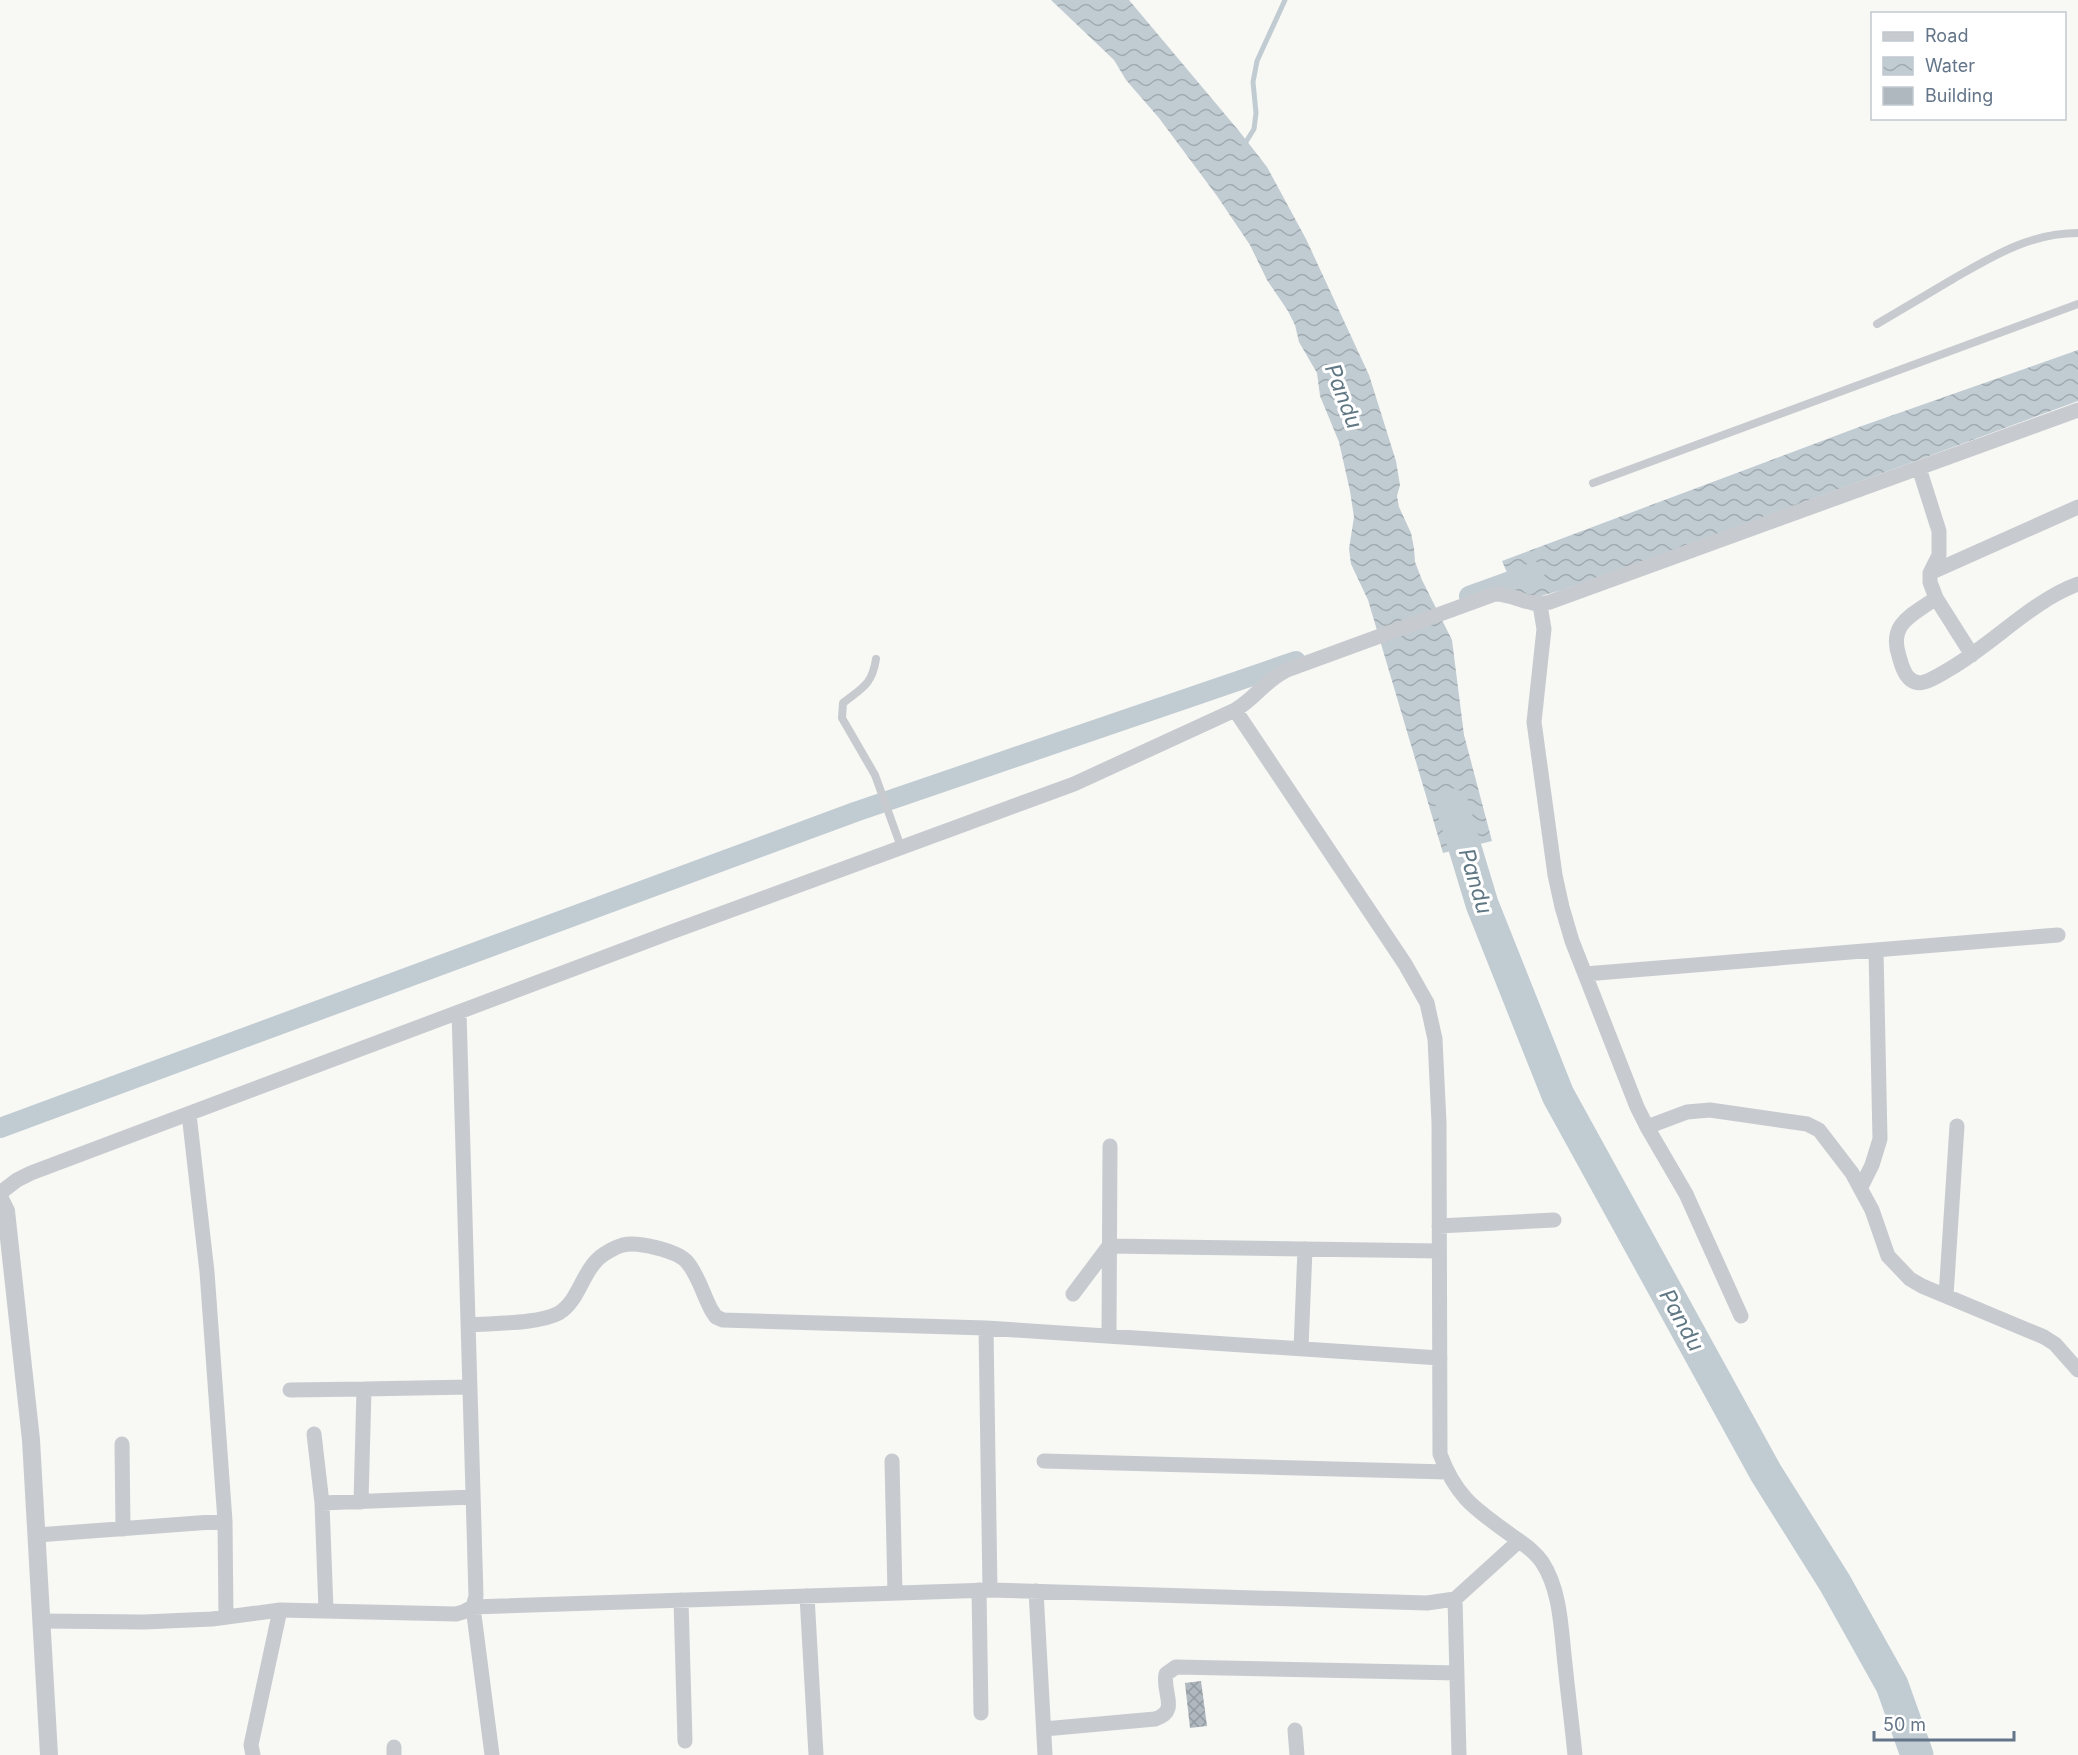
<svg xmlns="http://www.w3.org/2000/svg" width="2078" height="1755" font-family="Inter,sans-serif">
	<defs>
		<pattern id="water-waves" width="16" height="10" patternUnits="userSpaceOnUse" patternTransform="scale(1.5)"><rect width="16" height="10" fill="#c1ccd2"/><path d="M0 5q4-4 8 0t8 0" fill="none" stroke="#a0aab0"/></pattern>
		<pattern id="building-cross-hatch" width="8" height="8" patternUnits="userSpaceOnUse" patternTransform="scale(1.5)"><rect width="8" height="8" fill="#b0b8bf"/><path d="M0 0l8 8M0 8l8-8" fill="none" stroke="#939aa1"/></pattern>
	</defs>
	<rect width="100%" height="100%" fill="#f8f8f5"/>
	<!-- water -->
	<path fill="url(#water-waves)" d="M1051 0H1129L1239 131 1267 167 1306 239 1369 375 1396 461 1400 485 1397 496 1399 507 1411 533 1414 548 1415 562 1422 580 1452 640 1464 735 1492 841 1443 853 1368 600 1351 564 1349 549 1354 517 1350 491 1339 442 1320 396 1317 373 1299 342 1295 325 1288 311 1267 280 1250 245 1217 196 1159 118 1126 80 1114 60Z
		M2078 350V401L1647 560 1562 590 1520 602 1502 561 1859 427Z"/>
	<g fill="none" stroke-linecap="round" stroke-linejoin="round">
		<!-- stream -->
		<path stroke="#c1ccd2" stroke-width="5" d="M1244 145 1254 129 1256 113 1253 82 1257 61 1285 0"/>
		<!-- canal -->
		<path stroke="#c1ccd2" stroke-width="20" d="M1469 596 1535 572
			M0 1128 855 812 1296 661"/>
		<!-- river -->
		<path stroke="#c1ccd2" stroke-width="33" d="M1452 805 1482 904 1558 1095 1766 1473 1835 1583 1892 1685 1917 1755"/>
	</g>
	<!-- building -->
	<path fill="url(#building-cross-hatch)" d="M1201 1681 1207 1726 1190 1728 1185 1683Z"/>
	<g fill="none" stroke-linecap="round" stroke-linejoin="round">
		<!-- service -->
		<path stroke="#c7cbcf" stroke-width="8" d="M1877 324C1902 309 1928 294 1953 279 1993 256 2030 233 2078 233
			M1593 483 2078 304
			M876 659C872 685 862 688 843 703L842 718 875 775 901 847"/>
		<!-- minor -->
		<path stroke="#c7cbcf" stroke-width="15" d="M1919 468 1939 531V555L1930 573V582L1936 598C1913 615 1888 623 1899 656 1901 663 1903 672 1908 677 1912 682 1918 684 1924 682 1932 680 1941 674 1948 670 1992 645 2033 600 2078 584
			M1930 573 2078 507
			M1936 598 1972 655
			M1540 605 1544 629 1534 722 1555 875 1562 907 1572 941 1637 1107 1647 1127 1687 1112 1710 1110 1807 1124 1819 1130 1852 1173 1872 1210 1888 1256 1910 1279 1922 1286 2044 1337 2055 1344 2078 1370
			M1235 710 1405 964 1427 1003 1435 1039 1439 1123 1440 1454C1456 1497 1475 1509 1511 1535 1522 1543 1534 1550 1542 1562 1561 1591 1561 1630 1565 1664 1568 1694 1572 1725 1575 1755
			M1585 974 2058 935
			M189 1114 207 1272 225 1521 226 1617
			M1647 1127 1686 1194 1741 1316
			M1861 1187 1872 1165 1880 1139 1876 950
			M0 1193 17 1180 31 1173 674 931 1074 784 1235 710C1256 698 1264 681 1287 670L1495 594C1516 594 1528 608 1550 602L2078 410
			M1439 1226 1554 1220
			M1073 1294 1109 1246 1439 1251
			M1946 1296 1957 1126
			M469 1325C492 1323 539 1324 559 1313 578 1301 581 1277 596 1261 601 1255 615 1247 623 1245 637 1241 678 1251 687 1262 699 1276 703 1295 712 1311L716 1317 723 1320 986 1328 1440 1358
			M986 1328 990 1590
			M1109 1336 1110 1146
			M1301 1348 1305 1249
			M290 1390 364 1389
			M314 1434 322 1503 326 1610
			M122 1444 123 1529
			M892 1461 895 1593
			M1044 1461 1447 1472
			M361 1502 364 1389 470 1387
			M322 1503 473 1497
			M37 1535 225 1521
			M979 1590 981 1713
			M1036 1591 1045 1755
			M807 1596 816 1755
			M1455 1599 1459 1755
			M681 1600 685 1741
			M41 1621 144 1622 212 1619 280 1610 456 1614 463 1612 473 1607 476 1596 459 1012
			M1044 1729 1155 1719C1180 1711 1162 1693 1166 1674L1176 1667 1457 1673
			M1295 1730 1297 1755
			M394 1747V1755
			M253 1755 251 1745 280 1610
			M492 1755 473 1607 990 1590 1427 1603 1455 1599 1519 1541"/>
		<!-- tertiary -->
		<path stroke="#c7cbcf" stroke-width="18" d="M0 1199 6 1211 31 1440 49 1755"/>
	</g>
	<g text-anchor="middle" stroke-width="6" stroke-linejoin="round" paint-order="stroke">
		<!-- water labels -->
		<g font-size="22" font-style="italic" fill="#607784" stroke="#fff">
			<text transform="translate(1344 396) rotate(69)" y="8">Pandu</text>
			<text transform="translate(1476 881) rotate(73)" y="8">Pandu</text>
			<text transform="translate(1682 1320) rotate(61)" y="8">Pandu</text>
		</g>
	</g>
	<!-- legend -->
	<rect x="1871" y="12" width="195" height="108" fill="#ffffff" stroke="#c1c8d0" stroke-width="1.5"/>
	<rect x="1883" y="32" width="30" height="9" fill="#c7cbcf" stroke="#c1c8d0" stroke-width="1.5"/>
	<text x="1925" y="42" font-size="18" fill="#647589">Road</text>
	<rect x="1883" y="57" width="30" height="18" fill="url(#water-waves)" stroke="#c1c8d0" stroke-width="1.5"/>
	<text x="1925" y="72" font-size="18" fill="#647589">Water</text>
	<rect x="1883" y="87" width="30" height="18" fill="#b0b8bf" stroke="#c1c8d0" stroke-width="1.5"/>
	<text x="1925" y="102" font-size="18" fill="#647589">Building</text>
	<!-- scale -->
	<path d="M1874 1731v9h140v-9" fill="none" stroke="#647589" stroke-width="3"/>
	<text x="1883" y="1731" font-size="18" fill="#647589" stroke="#ffffff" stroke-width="4.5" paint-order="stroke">50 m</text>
</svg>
